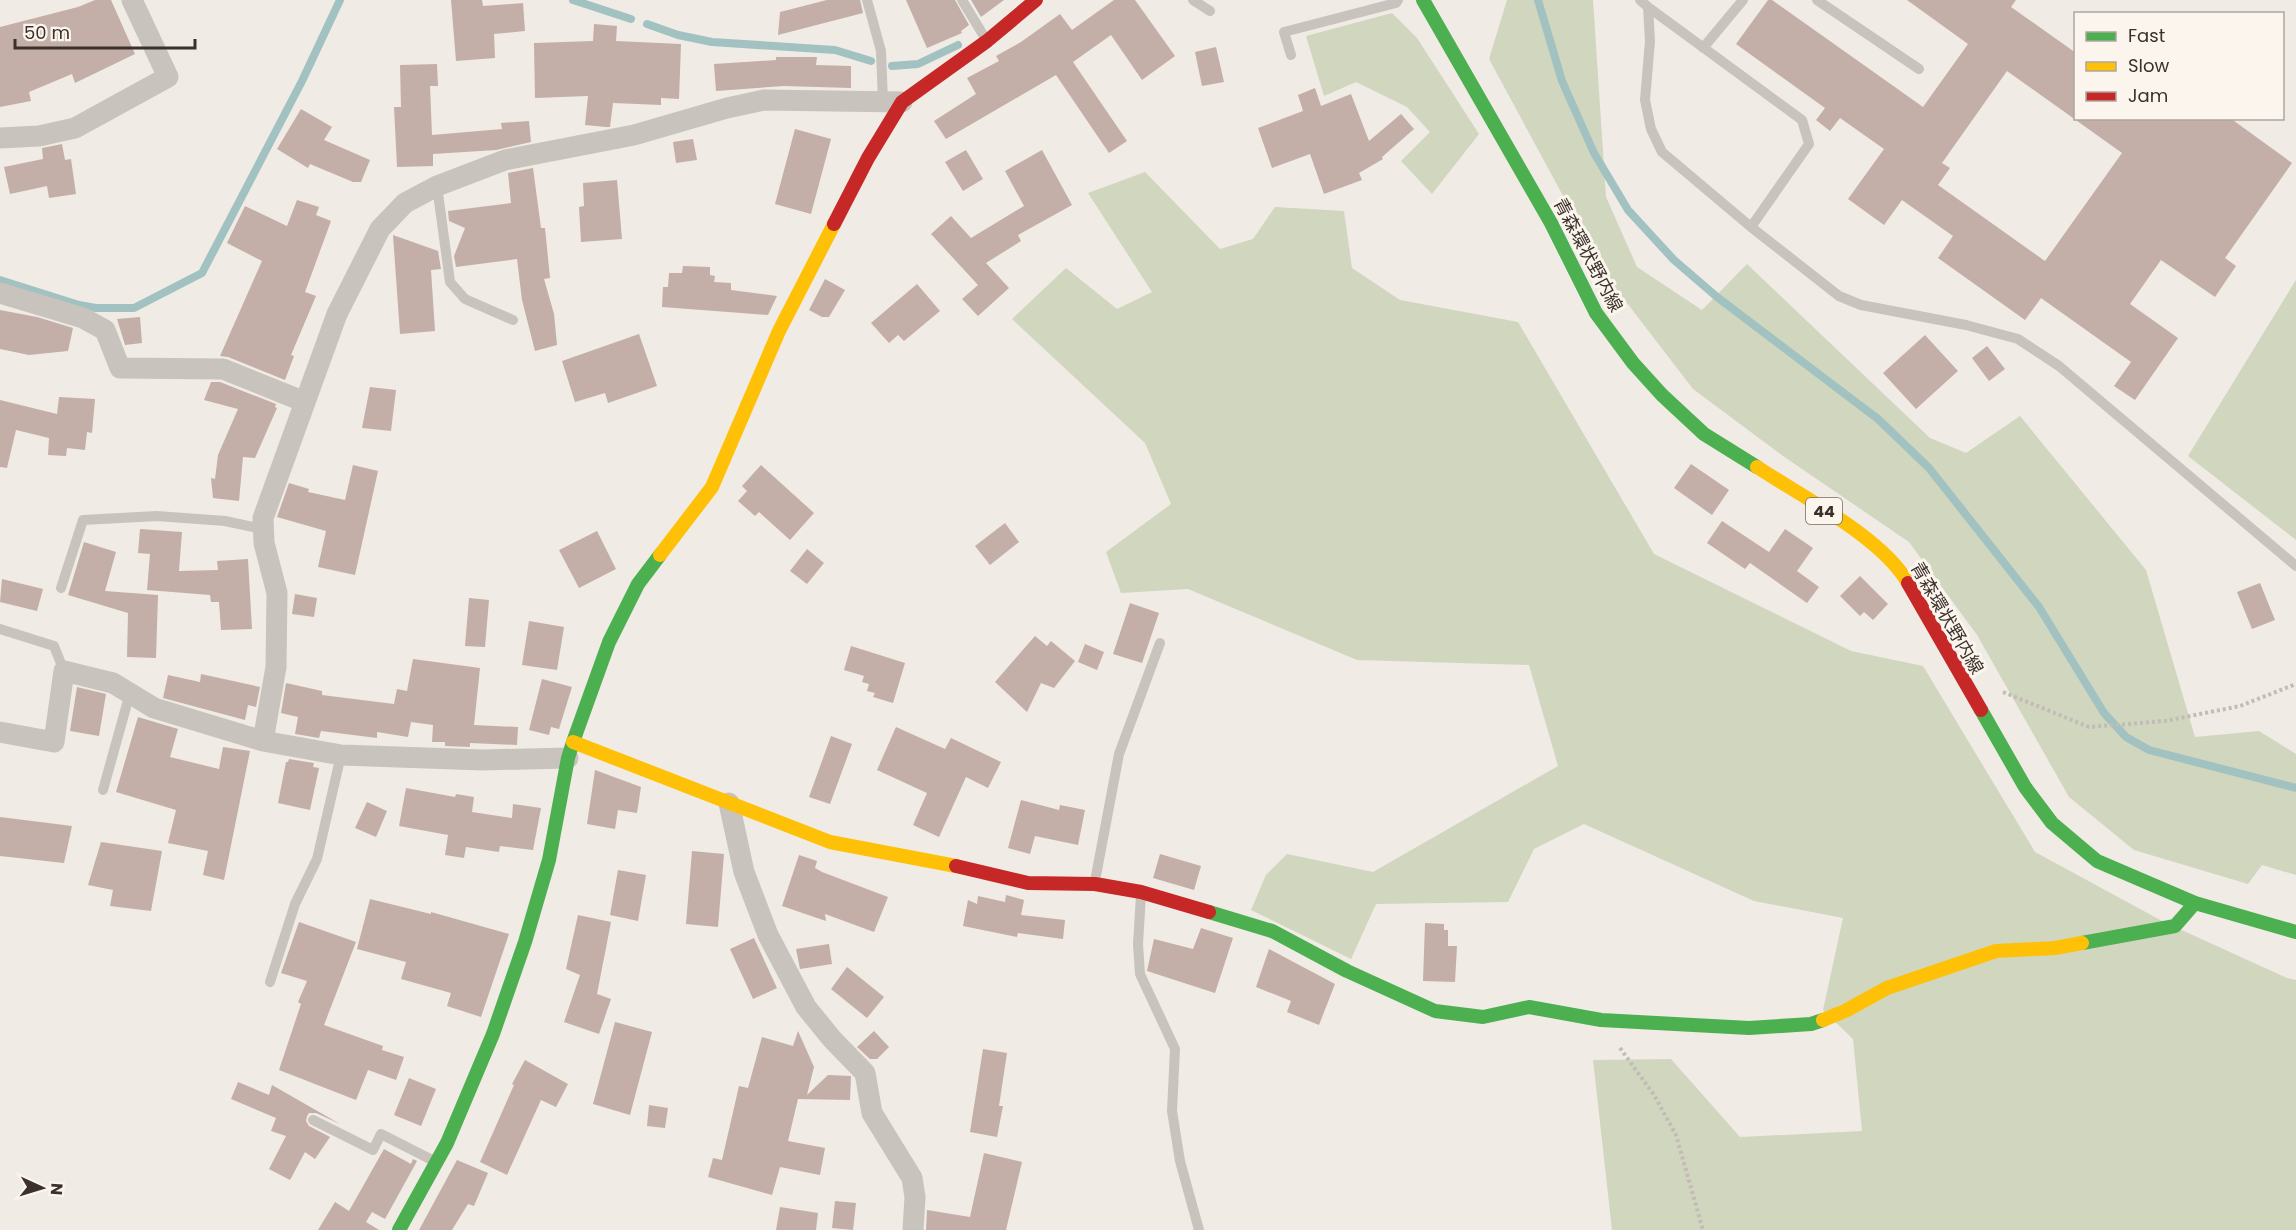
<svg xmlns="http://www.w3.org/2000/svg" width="2296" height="1230" font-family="Poppins,'Noto Sans JP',sans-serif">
	<rect width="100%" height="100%" fill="#f0ebe5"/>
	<!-- green -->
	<path fill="#d1d6bf" d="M1507 0H1593L1606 197 1637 267 1702 310 1747 264 1930 438 1966 453 2020 416 2146 570 2195 737 2259 731 2296 754V875L2262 865 2248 884 2134 850 2069 797 1977 635 1909 542 1783 456 1693 389 1607 277 1489 59Z
		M1392 13 1417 38 1479 134 1432 194 1401 161 1430 132 1407 107 1356 82 1324 96 1306 36Z
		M1145 172 1220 249 1253 239 1275 207 1344 211 1352 268 1400 300 1518 322 1654 554 1851 651 1923 666 2035 852 2164 922 2287 978 2296 980V1230H1612L1593 1060 1671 1059 1740 1137 1862 1131 1853 1039 1823 1010 1843 918 1754 901 1584 824 1534 849 1508 902 1376 904 1351 959 1251 910 1266 875 1287 854 1373 872 1558 766 1529 665 1357 660 1188 589 1121 593 1106 552 1171 504 1145 443 1012 319 1066 268 1117 309 1152 292 1088 193Z
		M2296 280V540L2188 456Z"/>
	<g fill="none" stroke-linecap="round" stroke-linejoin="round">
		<!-- stream -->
		<path stroke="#a1c2c1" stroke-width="8" d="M573 0 631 19
			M1538 0 1562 81 1594 153 1628 210 1674 260 1717 297 1878 419 1929 468 2039 607 2104 713 2126 737 2149 750 2296 788
			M647 24 678 35 712 42 835 50 871 61
			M892 66 918 64 958 45
			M0 280 79 305 96 308H134L202 273 302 81 340 0"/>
	</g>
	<!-- building -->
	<path fill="#c3afa7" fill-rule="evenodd" d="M95 0H111L135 54 75 83 72 74 29 92 31 101 0 107V27L78 7Z
		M451 0H482L483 6 523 3 525 31 494 34 495 58 456 61Z
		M827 0H860L863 13 778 35 780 12Z
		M906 0H955L969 25 961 31 962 33 927 48Z
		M971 0H1004L981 17Z
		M1114 0H1135L1175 56 1142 80 1111 35 1073 62 1127 141 1109 153 1056 75 946 139 934 121 976 94 967 78 999 61 996 56 1021 42 1060 14 1072 30Z
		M1768 0H1772L1923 107 1968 44 1907 0H2016L2011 7 2076 53V118H2230L2292 163 2225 258 2236 266 2215 297 2161 260 2130 304 2178 338 2135 400 2114 386 2131 362 2041 298 2025 320 1938 258 1953 236 1902 200 1884 225 1848 199 1884 149 1840 118 1830 131 1816 120 1825 108 1736 44ZM2007 71 2122 153 2045 261 1938 185 1950 168 1942 163Z
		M594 24 617 26 616 41 681 44 679 99 661 98V105L613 103 610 127H606L585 125 588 96 535 98 534 43 593 41Z
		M1216 47 1224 82 1202 86 1195 52Z
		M776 57H817L816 65 851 66V88L784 86 716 91 714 64 776 60Z
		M437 64 438 86H430L432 135 502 129 501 123 529 121 531 142 496 150 433 154V166L397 167 394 107H401L400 65Z
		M1315 88 1321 106 1351 94 1369 141 1401 114 1414 129 1382 157 1383 159 1359 173 1362 180 1324 194 1310 154 1272 168 1258 128 1303 111 1298 95Z
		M301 109 332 127 324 140 370 160 361 182H353L310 164 308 168 277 149Z
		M795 129 831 139 811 214 775 204Z
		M693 139 697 160 676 163 673 142Z
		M62 144 65 160 71 159 76 194 49 198 47 186 10 194 4 167 43 159 42 148Z
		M966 150 983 179 963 191 945 162Z
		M1042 150 1072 205 1018 235 1021 241 986 263 1009 288 978 316 962 299 978 285 931 234 951 216 971 238 1024 206 1005 171Z
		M533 168 541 228H545L550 278 544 279 554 314 557 345 535 351 522 300 517 259 456 267 454 256 465 228 449 221 448 211 511 203 508 173Z
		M617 180 622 239 581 242 579 207 584 206 583 183Z
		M297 200 319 207 316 215 331 221 305 292 316 296 291 355 294 356 285 380 228 357 220 356 262 261 227 243 245 206 287 226Z
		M393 235 438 251 441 269 431 270 435 331 400 334Z
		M683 266 710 267V275L715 276 714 282 731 283V290L777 296 768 315 662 307 663 287H668L669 273H682Z
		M825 279 845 290 829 317H822L809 310Z
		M917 284 940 311 904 341 898 335 889 343 871 323Z
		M0 310 37 317 73 328 68 351 29 355 0 349Z
		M140 317 142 343 125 345 117 319Z
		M639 334 657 386 608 403 605 393 575 402 562 361Z
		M1925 335 1958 371 1916 409 1883 373Z
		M1987 346 2005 369 1989 381 1972 358Z
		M211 382H220L276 404 275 407 277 408 255 458 243 457 239 501 213 498 211 478 215 479 218 455 238 409 204 400Z
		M370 387 396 390 391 431 362 428Z
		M59 397 95 399 92 433 87 432 85 450 67 448 66 456 48 455 49 438 16 430 7 468 0 467V400L57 414Z
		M1691 464 1729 490 1712 515 1674 488Z
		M353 465 378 471 355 575 318 567 326 531 277 517 289 483 309 489 308 492 345 500Z
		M761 465 814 513 790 540 759 512 755 516 738 501 747 491 742 486Z
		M1722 521 1769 552 1785 529 1813 548 1797 571 1819 587 1807 603 1750 563 1745 569 1707 543Z
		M1005 523 1019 542 990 565 975 546Z
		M140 529 182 532 179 571 218 570 217 561 248 559 252 629 221 630 219 602H211L210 595 147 590 150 554 138 553Z
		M597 531 616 569 579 588 559 550Z
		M84 542 116 552 105 591 158 595 156 658 127 657 128 613 68 595Z
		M807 549 824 563 807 584 790 571Z
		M1860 576 1888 604 1873 620 1864 612 1860 616 1840 596Z
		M2 579 43 589 37 611 0 602Z
		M2260 583 2275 620 2252 629 2237 592Z
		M295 594 317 598 314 617 292 614Z
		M469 598 489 600 485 647 465 646Z
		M1130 603 1159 613 1142 663 1113 654Z
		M529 621 564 627 557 670 522 665Z
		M1035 636 1047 646 1051 641 1075 661 1054 688 1041 683 1027 712 995 682Z
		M1085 644 1104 652 1097 670 1078 662Z
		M851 646 905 663 893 703 873 697 875 693 867 691 869 684 862 682 864 676 844 670Z
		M413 659 480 668 474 725 518 727 517 745 470 743V747L445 746V742H432L433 725 411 722 408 737 377 732V738L321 731 319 738 295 734 298 717 281 713 286 683 322 691V695L394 704 397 689 407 691Z
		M201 674 260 687 256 707 248 705 245 720 163 698 168 675 200 682Z
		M542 679 572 687 559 729 551 727 549 735 529 730Z
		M77 687 106 694 99 736 70 731Z
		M138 717 178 729 170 757 219 769 223 747 250 751 224 880 203 875 208 851 168 843 176 810 116 792Z
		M896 727 945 749 951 738 1001 762 988 788 966 777 939 837 913 825 927 793 877 770Z
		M831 736 852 744 830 804 809 797Z
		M289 759 314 763 313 767 319 768 310 810 278 803 286 762H288Z
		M595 770 641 787 637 813 618 810 615 829 587 824Z
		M406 788 455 797 456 794 474 797 472 812 512 818 513 804 541 808 533 850 500 846 499 852 466 847 464 858 445 855 448 835 399 826Z
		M1021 800 1059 810 1060 805 1085 810 1078 845 1035 836 1030 854 1008 848Z
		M367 802 387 811 376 837 355 828Z
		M0 817 72 826 64 863 0 856Z
		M101 842 162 851 151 911 110 906 113 890 88 885Z
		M692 851 724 854 718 927 686 924Z
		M1160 854 1201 866 1194 890 1153 878Z
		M799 855 817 861 815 868 822 872 888 897 874 932 825 914 826 921 782 906Z
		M618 870 646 875 638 921 610 915Z
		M1006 895 1024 900 1021 915 1065 920 1063 939 1018 933 1017 937 963 926 968 900 977 904 978 896 1005 902Z
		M370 899 431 914V912L509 934 481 1017 447 1006 451 993 401 979 406 962 357 949Z
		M578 915 611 922 597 994 611 999 599 1034 564 1022 580 975 566 969Z
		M299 922 356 942 324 1025 383 1046 382 1050 404 1057 396 1080 368 1070 356 1100 279 1070 301 1004 298 1002 307 981 281 973Z
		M1425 923 1444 924V930H1448V946H1457L1455 982 1423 981Z
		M1201 928 1233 938 1215 993 1147 971 1154 939 1193 949Z
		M754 938 777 988 753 999 730 949Z
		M829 944 832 964 800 969 796 949Z
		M1269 949 1335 984 1319 1025 1287 1012 1291 1001 1256 987Z
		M847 967 884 997 867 1018 831 989Z
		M615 1022 652 1032 630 1115 593 1104Z
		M798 1031 814 1067 807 1095 828 1075 851 1076 850 1100 798 1099 788 1141 825 1148 820 1175 780 1167 772 1195 708 1177 713 1158 722 1160 739 1086 748 1088 762 1037 793 1046Z
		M874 1031 889 1047 877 1059H870L857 1047Z
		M983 1049 1007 1053 999 1106H1003L997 1137 970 1132Z
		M525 1060 568 1084 556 1107 541 1100 507 1175 480 1162 514 1085 512 1084Z
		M409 1078 436 1089 421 1126 394 1115Z
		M238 1082 269 1095 272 1085 340 1124 316 1113H309L307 1116 306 1121 309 1126 330 1137 315 1159 305 1152 290 1180 269 1169 286 1136 271 1131 276 1118 231 1099Z
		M649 1105 668 1108 665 1128 647 1126Z
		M384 1149 411 1164 413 1159 417 1161 385 1219 372 1212 366 1222 379 1230H318L335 1202 349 1211Z
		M984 1153 1022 1162 1006 1230H926L927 1210 970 1217Z
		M457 1160 488 1173 474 1206 468 1204 452 1230H419Z
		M835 1201 856 1203 853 1230 832 1228Z
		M780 1207 818 1213 816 1230H776Z"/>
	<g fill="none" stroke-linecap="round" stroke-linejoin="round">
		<!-- path -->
		<path stroke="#c2bbb6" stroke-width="4" stroke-dasharray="3 3" stroke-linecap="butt" d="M2003 692 2089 727 2165 721 2240 706 2296 684
			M1620 1048 1654 1095 1676 1135 1703 1230"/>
		<!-- lane -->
		<path stroke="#c9c3be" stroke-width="10" d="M867 0 881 51 883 102
			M962 0 985 38
			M1193 0 1210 11
			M1640 0 1648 7 1650 41 1645 100 1651 129 1662 152 1751 227 1839 296 1861 305 1966 325 2018 339 2059 366 2296 566
			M1817 0 1919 69
			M1648 7 1802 120 1809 144 1751 227
			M1703 48 1743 0
			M1291 55 1284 32 1396 3 1398 0
			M437 186 450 282 465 299 513 320
			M61 588 83 520 157 516 225 521 263 529
			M0 629 54 646 64 671
			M103 790 130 693
			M1095 881 1119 754 1160 643
			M1141 895 1138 944 1140 974 1175 1049 1172 1111 1180 1161 1199 1230
			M270 982 295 904 317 859 341 755
			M313 1120 373 1150 381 1134 436 1162"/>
		<!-- street -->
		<path stroke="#c9c3be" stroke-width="21" d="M0 138 39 136 75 128 168 77 132 0
			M0 293 83 318 105 330 120 368 223 369 305 402
			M0 732 54 742 64 671 113 683 154 708 263 741 341 755 483 760 568 758
			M263 741 276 667 277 593 264 543 263 518 337 314 380 229 405 203 437 186 505 160 634 135 727 108 764 100 902 102
			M729 803 744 872 768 935 806 1007 832 1039 865 1073 872 1113 912 1178 915 1197 913 1230"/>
		<!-- fast -->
		<path stroke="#4caf50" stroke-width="14" d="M1423 0 1551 223 1596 313 1633 363 1662 395 1704 434 1757 467
			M1981 710 2025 787 2052 823 2097 861 2195 903 2296 932
			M1209 912 1272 931 1347 971 1435 1011 1483 1017 1529 1007 1601 1020 1749 1028 1811 1024 1823 1020
			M2082 943 2175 926 2195 903
			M399 1230 447 1143 493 1034 525 942 549 860 568 758 573 742 609 642 638 584 660 555"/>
		<!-- slow -->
		<path stroke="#ffc107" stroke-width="14" d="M1757 467C1801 496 1883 538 1908 583
			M660 555 712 487 779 331 834 224
			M573 742 830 842 956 866
			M1823 1020 1845 1011 1887 988 1996 951 2055 948 2082 943"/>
		<!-- jam -->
		<path stroke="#c62828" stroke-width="14" d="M834 224 868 158 902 102 987 41 1036 0
			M1908 583 1981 710
			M956 866 1028 883 1095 884 1141 892 1209 912"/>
	</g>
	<g text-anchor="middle" stroke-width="6" stroke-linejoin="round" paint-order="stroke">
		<!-- shield labels -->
		<rect fill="#fbf5ee" stroke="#756b66" stroke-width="1.5" x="1806" y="498" width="36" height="26" rx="4.5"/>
		<g font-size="16" font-weight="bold" fill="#3b302b">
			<text x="1824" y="517">44</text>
		</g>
		<!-- street labels -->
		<g font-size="18" fill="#3b302b" stroke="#fbf5ee">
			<text transform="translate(1588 255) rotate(62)" y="6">青森環状野内線</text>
			<text transform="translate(1947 618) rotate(60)" y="6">青森環状野内線</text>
		</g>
	</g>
	<!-- legend -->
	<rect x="2074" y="12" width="210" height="108" fill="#fbf5ee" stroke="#aea6a0" stroke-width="1.5"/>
	<rect x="2086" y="32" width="30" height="9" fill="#4caf50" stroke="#aea6a0" stroke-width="1.5"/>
	<text x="2128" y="42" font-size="18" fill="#3b302b">Fast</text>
	<rect x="2086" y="62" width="30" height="9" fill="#ffc107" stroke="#aea6a0" stroke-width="1.5"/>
	<text x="2128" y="72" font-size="18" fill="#3b302b">Slow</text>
	<rect x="2086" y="92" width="30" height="9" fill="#c62828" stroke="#aea6a0" stroke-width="1.5"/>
	<text x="2128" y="102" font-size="18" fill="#3b302b">Jam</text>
	<!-- north arrow -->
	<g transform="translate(42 1188) rotate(94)" stroke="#fbf5ee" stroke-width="4.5" paint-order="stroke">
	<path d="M0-4.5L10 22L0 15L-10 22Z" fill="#3b302b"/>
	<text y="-9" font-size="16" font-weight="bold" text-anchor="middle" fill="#3b302b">N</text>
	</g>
	<!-- scale -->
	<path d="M15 39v9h180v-9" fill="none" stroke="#3b302b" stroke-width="3"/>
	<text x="24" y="39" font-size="18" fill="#3b302b" stroke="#fbf5ee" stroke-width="4.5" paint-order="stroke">50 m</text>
</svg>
